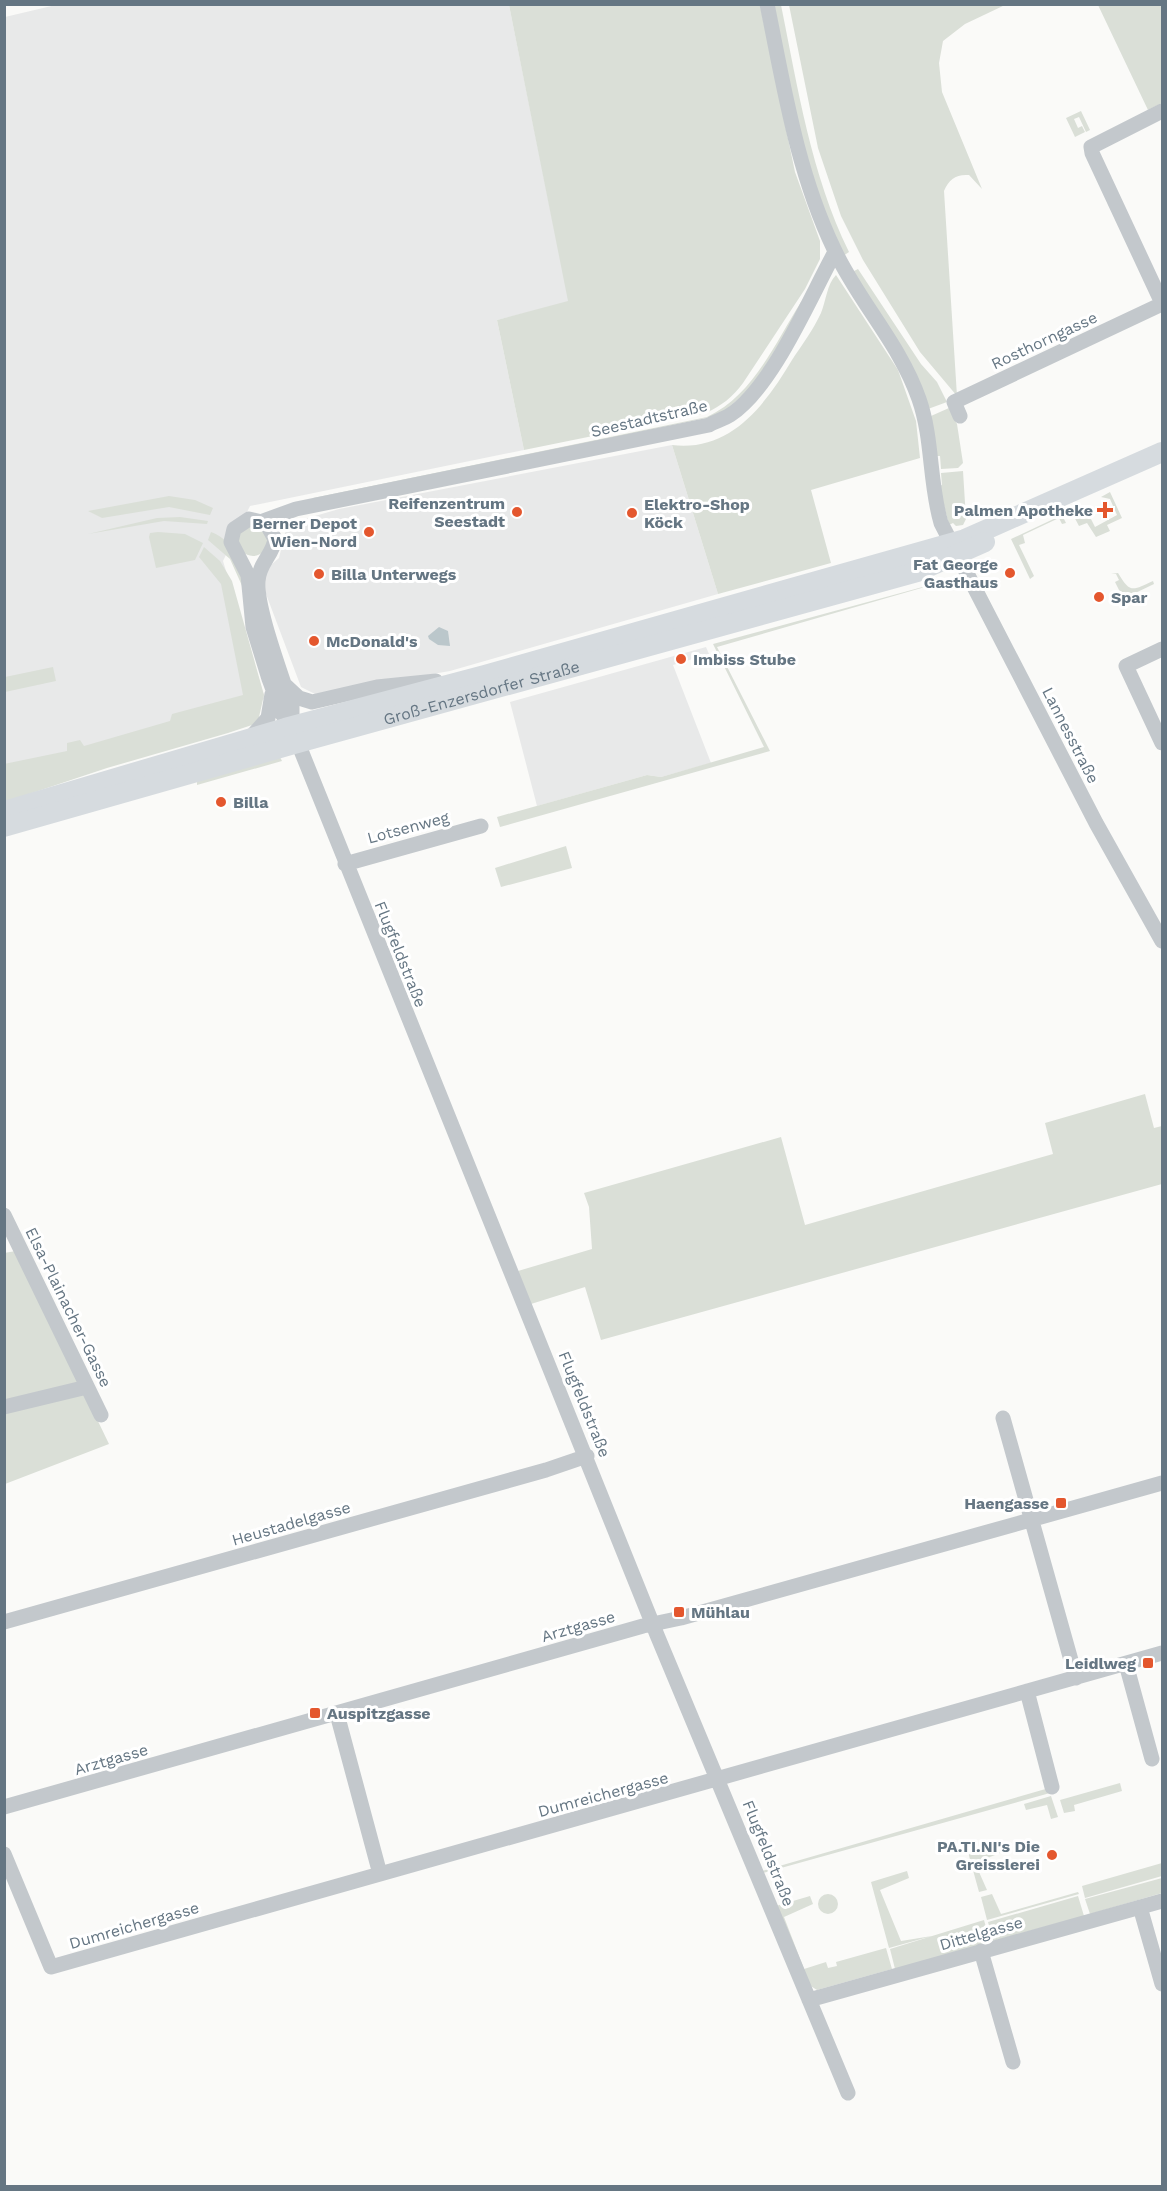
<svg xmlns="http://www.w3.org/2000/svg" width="1167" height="2191" font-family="'Work Sans',sans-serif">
	<rect width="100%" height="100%" fill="#fafaf8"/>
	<!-- built -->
	<path fill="#e8e9e9" d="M60 4 509 5 569 302 497 320 524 450 250 506 223 561 265 699 5 773V17Z
		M672 445 718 594 450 671 315 694 301 687 266 594 264 571 279 558 285 533 289 528 308 518 339 509Z
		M706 647 709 654 673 665 711 763 661 777 647 775 537 806 510 702Z"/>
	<!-- green -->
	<path fill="#dadfd7" d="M509 5H760L795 172 820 241V259L805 289 743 383C733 397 721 406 706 413L524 450 497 320 568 301Z
		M773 5H781C798 89 811 174 849 252L843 256 807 168Z
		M789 5H1005L965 24 943 41 939 63 942 92 982 189 969 175C956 174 949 179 944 191L957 396 920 352 863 260 841 216 818 148Z
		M1098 5H1162V103L1148 110Z
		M1081 111 1090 130 1086 132 1079 117 1074 119 1078 128 1082 126 1085 132 1075 137 1066 118Z
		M858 269 921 364 937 382 947 402 928 409 852 272Z
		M836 275 898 370 916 421 920 458 811 490 831 563 718 594 672 445C731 452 765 405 792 360 802 345 813 330 821 313 826 301 827 284 836 275Z
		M801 302 804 304 752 387 720 415 314 501 313 498 707 417C753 396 775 343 801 302Z
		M949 408 957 424 963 463 958 468 941 469 940 456H936L931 416Z
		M963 471 966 519 963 525 956 526 953 523 949 525 939 486 942 485 941 473Z
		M1110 492 1122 518 1107 525 1110 531 1096 537 1087 523 1079 526 1071 511 1084 505 1095 527 1117 515 1110 499 1101 497Z
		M169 496 195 500 213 508 210 515 169 507 102 518 88 511Z
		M1062 515 1066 523 1062 524 1059 518 1023 535 1025 543 1019 545 1034 576 1030 579 1011 539Z
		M180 517 208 521 207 524 164 521 88 534 157 518Z
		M238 541a15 15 0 1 1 30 0a15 15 0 1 1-30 0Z
		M158 532 185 534 203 543 195 560 156 568 149 537 150 533Z
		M211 532C235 541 242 565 243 588L230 559 208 540Z
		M204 547 220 561 232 581 264 695 259 717 260 719 252 725 228 733 107 768 5 802 4 764 67 751V743L80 740 84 746 170 721 172 714 243 695 221 584 199 557Z
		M1118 573C1130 593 1132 591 1153 581L1154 584 1127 597 1125 594 1122 596 1115 582 1119 580 1116 574H1111Z
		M963 576 717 647 770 751 500 827 497 817 647 775 661 777 764 747 713 644Z
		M53 667 56 681 5 692V677Z
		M280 757 282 761 197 785V780Z
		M566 846 572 868 501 887 495 868Z
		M1145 1094 1154 1128 1162 1126V1184L601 1340 585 1287 531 1304 518 1271 592 1249 589 1207 584 1193 781 1137 805 1225 1053 1154 1045 1123Z
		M16 1251 109 1444 5 1484 4 1253Z
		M1120 1783 1122 1791 1074 1805 1075 1811 1064 1813 1060 1800Z
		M1049 1788 1050 1793 763 1873 762 1871Z
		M1051 1796 1058 1817 1051 1819 1047 1805 1026 1810 1024 1804Z
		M1002 1843 1005 1851 975 1863 987 1890 979 1892 968 1852Z
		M1162 1863V1876L1085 1898 1082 1886Z
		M907 1871 909 1878 880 1890 901 1941 932 1936 889 1948 871 1882Z
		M1162 1878V1893L1090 1914 1085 1899Z
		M1078 1892 1079 1894 987 1920 981 1897 992 1894 1001 1914Z
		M818 1904a10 10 0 1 1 20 0a10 10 0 1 1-20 0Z
		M810 1896 813 1904 784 1917 804 1969 826 1962 828 1968 837 1966 836 1962 886 1948 892 1969 817 1990 809 1985 776 1906Z
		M1078 1896 1084 1916 993 1941 988 1922Z
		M984 1920 990 1942 895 1969 890 1949Z"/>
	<!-- water -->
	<path fill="#bbc7cb" d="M439 627 448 631 450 646 438 645 429 639 428 636Z"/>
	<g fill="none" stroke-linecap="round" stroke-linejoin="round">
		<!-- minor -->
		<path stroke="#c3c8cc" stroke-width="15" d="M767 4C784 87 797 172 834 249 858 301 900 344 919 399 933 439 929 482 941 523L1096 823 1162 941
			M1162 111 1091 147 1092 153 1162 303
			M960 416 954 402 1162 304
			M263 521 296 509 709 425C716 421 724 419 730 415 773 387 810 297 835 252
			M1162 649 1126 666 1162 743
			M285 685 299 698 312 702 377 687 436 681
			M292 726 282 714 269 679 253 627 248 575 231 542 234 529 249 519 266 523 275 539C273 555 259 563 258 581 256 609 283 678 292 708V726L298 743 657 1635 848 2093
			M251 737 268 718 272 694
			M345 864 481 826
			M4 1215 101 1415
			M4 1407 87 1387
			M1003 1418 1076 1678
			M4 1622 546 1470 587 1456
			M1126 1664 1152 1759
			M1027 1691 1052 1787
			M337 1714 380 1874
			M4 1807 643 1626 681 1618 1162 1483
			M4 1854 51 1967 1162 1653
			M1140 1907 1162 1984
			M981 1951 1013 2062
			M809 2000 1162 1901"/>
		<!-- major -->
		<g stroke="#d6dbdf" stroke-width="20">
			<path d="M4 811 285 728 485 675 965 539 1162 452"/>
			<path id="s1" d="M4 827 291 745 917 572 985 542"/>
		</g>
	</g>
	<!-- markers -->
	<g fill="#e4572e" stroke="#fff" stroke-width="2">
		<path d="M1102 501h6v6h6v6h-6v6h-6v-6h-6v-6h6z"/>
		<circle cx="517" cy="512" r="6"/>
		<circle cx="632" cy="513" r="6"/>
		<circle cx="369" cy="532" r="6"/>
		<circle cx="1010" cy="573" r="6"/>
		<circle cx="319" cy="574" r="6"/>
		<circle cx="1099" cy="597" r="6"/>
		<circle cx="314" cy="641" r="6"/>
		<circle cx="681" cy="659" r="6"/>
		<circle cx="221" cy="802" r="6"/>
		<rect x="1055" y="1497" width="12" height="12" rx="3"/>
		<rect x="673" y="1606" width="12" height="12" rx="3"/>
		<rect x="1142" y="1657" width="12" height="12" rx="3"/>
		<rect x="309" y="1707" width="12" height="12" rx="3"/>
		<circle cx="1052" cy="1855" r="6"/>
	</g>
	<g text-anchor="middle" stroke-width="6" stroke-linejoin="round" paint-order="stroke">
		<!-- street labels -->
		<g font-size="16" fill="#657683" stroke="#fff">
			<text transform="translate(1044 340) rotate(-25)" y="6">Rosthorngasse</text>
			<text transform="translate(649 418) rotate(-13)" y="6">Seestadtstraße</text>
			<text dy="6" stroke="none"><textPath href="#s1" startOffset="496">Groß-Enzersdorfer Straße</textPath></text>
			<text transform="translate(1071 735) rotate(63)" y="6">Lannesstraße</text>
			<text transform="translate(408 827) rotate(-15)" y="6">Lotsenweg</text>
			<text transform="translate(401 954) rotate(68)" y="6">Flugfeldstraße</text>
			<text transform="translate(69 1307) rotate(64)" y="6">Elsa-Plainacher-Gasse</text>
			<text transform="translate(585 1404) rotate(68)" y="6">Flugfeldstraße</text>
			<text transform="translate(291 1523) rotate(-16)" y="6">Heustadelgasse</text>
			<text transform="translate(578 1626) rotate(-16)" y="6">Arztgasse</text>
			<text transform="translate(111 1759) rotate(-16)" y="6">Arztgasse</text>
			<text transform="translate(603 1794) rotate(-15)" y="6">Dumreichergasse</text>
			<text transform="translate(769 1853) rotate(68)" y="6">Flugfeldstraße</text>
			<text transform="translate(134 1925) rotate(-16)" y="6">Dumreichergasse</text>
			<text transform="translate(981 1933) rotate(-16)" y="6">Dittelgasse</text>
		</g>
		<!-- poi labels -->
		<g font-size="16" font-weight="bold" fill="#657683" stroke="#fff" text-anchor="start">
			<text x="505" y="509" text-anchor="end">Reifenzentrum<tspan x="505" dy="18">Seestadt</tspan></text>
			<text x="644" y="510">Elektro-Shop<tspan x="644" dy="18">Köck</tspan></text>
			<text x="1093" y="516" text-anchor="end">Palmen Apotheke</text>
			<text x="357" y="529" text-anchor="end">Berner Depot<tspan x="357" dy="18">Wien-Nord</tspan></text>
			<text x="998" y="570" text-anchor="end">Fat George<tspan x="998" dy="18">Gasthaus</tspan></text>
			<text x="331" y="580">Billa Unterwegs</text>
			<text x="1111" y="603">Spar</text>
			<text x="326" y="647">McDonald's</text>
			<text x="693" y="665">Imbiss Stube</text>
			<text x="233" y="808">Billa</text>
			<text x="1049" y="1509" text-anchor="end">Haengasse</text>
			<text x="691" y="1618">Mühlau</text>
			<text x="1136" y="1669" text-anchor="end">Leidlweg</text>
			<text x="327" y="1719">Auspitzgasse</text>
			<text x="1040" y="1852" text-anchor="end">PA.TI.NI's Die<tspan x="1040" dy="18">Greisslerei</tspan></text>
		</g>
	</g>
	<!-- border -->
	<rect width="1167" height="2191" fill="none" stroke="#657683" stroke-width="12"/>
</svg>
